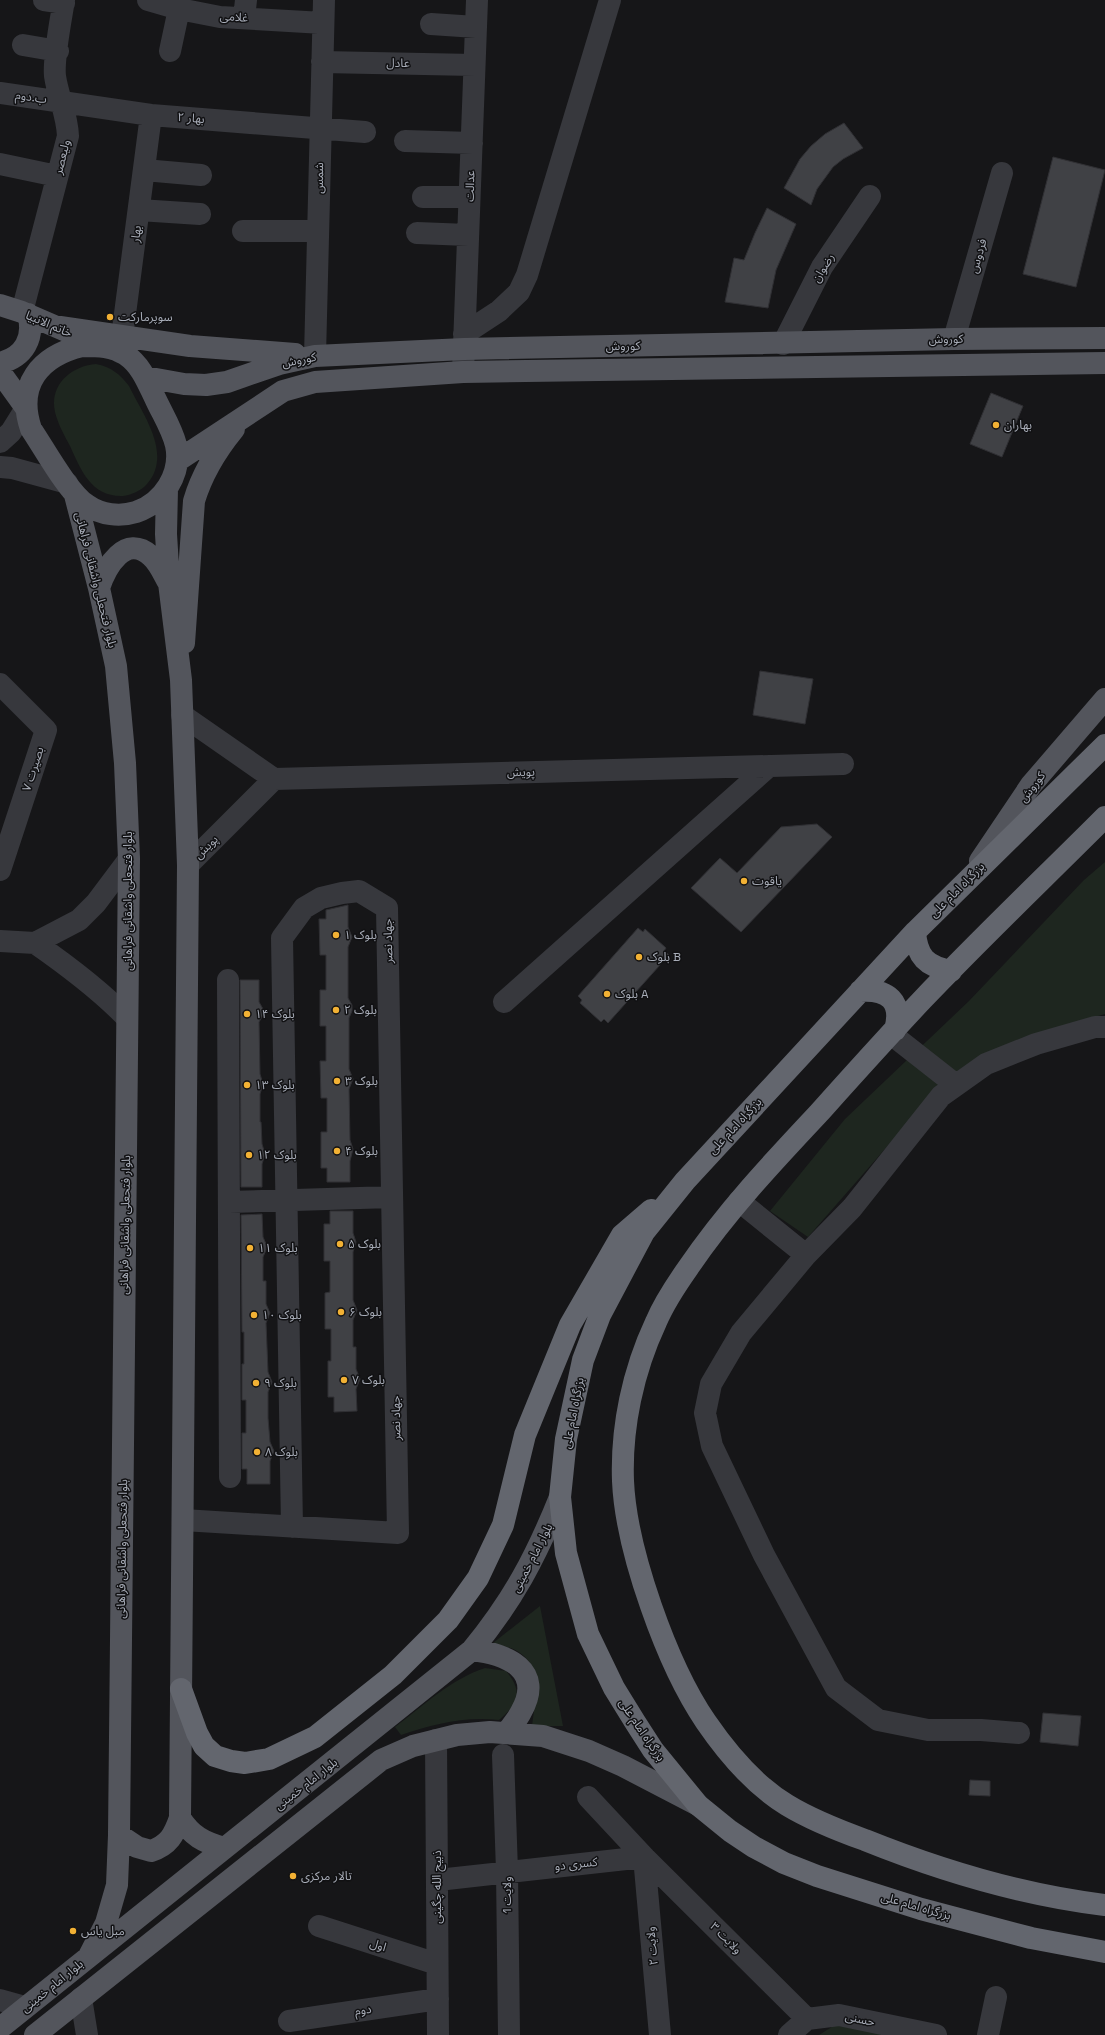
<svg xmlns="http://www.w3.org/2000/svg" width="1105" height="2035" font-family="'Space Grotesk','Noto Sans Arabic',sans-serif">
	<rect width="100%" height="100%" fill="#161618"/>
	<!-- green -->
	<path fill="#1e261f" d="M96 364C111 367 120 374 129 386 143 415 173 454 147 484 141 491 131 495 123 496 91 497 81 470 70 446 64 435 58 424 55 412 49 385 71 366 96 364Z
		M1105 862V1014L1032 1035 947 1078 808 1237 770 1211 845 1119 969 1001 1084 880Z
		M540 1606 563 1726H532C535 1701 544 1666 517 1651 510 1647 501 1646 493 1643Z
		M485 1668 506 1671C524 1692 518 1704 499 1720 465 1716 433 1724 401 1735L395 1727C423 1706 451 1679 485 1668Z
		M835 2025 887 2035H819Z"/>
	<!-- building -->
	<path fill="#404145" stroke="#303034" d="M844 123 863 148 843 159 833 167 817 189 811 205 784 188 800 159 811 146 825 134Z
		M1053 157 1105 170 1076 287 1023 274Z
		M767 208 796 224 776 270 768 308 725 302 734 258 744 260 755 233Z
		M991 393 1023 406 1002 457 970 444Z
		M760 671 813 679 805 724 753 715Z
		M817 824 832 837 741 932 691 888 720 858 737 873 781 827Z
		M348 905V927L352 937 348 947V998L352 1005V1011L349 1018V1069L353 1079 349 1089 350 1140 353 1149 350 1161V1182H327V1168H321V1132H327V1098H321L320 1061H326V1026H320V990H326V955H320L319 919H326V910Z
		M638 928 643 932 645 929 666 948 664 951 669 955 608 1023 604 1019 601 1022 580 1003 582 1000 578 996Z
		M240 980H259V1002L263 1009V1015L259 1022 260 1074 263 1084 260 1094V1122H261L262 1144 265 1154 262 1164V1187H241Z
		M330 1211H353V1233L356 1242 353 1252V1300L357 1310 353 1320V1347H356V1369L360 1379 356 1389 357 1411 334 1412V1397H328V1361H331V1329H325V1293L330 1292V1261H324V1224H330Z
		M262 1214 263 1237 266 1244V1250L263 1257V1281H266V1304L270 1313 266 1323 268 1372 272 1382 268 1392V1418L270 1442 274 1451 270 1461V1484H247V1469H242V1433H246V1400H242V1364H244V1332H242L241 1215Z
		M1043 1713 1081 1716 1078 1746 1040 1742Z
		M970 1780 990 1781V1796L969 1795Z"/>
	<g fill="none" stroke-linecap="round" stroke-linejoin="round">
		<!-- minor -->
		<path stroke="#37383d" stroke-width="22" d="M44 0 64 3
			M148 0 179 9 220 17 323 23
			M244 18 246 0
			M431 24 476 27
			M23 45 58 51
			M170 51 179 9
			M322 62 474 65
			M0 93 151 115 365 132
			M405 141 472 143
			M0 164 57 176
			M144 170 201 175
			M423 197H469
			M139 210 200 214
			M243 231H318
			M417 233 468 235
			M22 312 68 136C67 113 58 97 55 76 53 59 61 19 64 0
			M464 334 499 311 519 292 527 275 610 0
			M954 339 1002 173
			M783 344 822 267 870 196
			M120 352 151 115
			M315 356 324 0
			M463 372 477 0
			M0 442 11 432 26 408
			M0 467 12 468 67 483
			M0 684 46 730 0 870
			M182 715 274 779 843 764
			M188 865 274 779
			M0 941 35 943 79 920 96 903 129 859
			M35 943C68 966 99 989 127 1018
			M228 980 230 1477
			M504 1002 769 766
			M891 1034 956 1085
			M739 1201 806 1255 852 1208 941 1096 986 1064 1036 1044 1095 1027H1105
			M229 1202 392 1197
			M806 1255 741 1333 711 1384 705 1413 712 1446 764 1555 836 1688 878 1720 928 1730H981L1019 1733
			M183 1520 398 1533 387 908 359 891 342 893 321 898 304 908 282 938 292 1527
			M436 1740 438 2035
			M503 1755 507 1871 509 2035
			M588 1797 644 1857 807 2019
			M644 1857 660 2035
			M438 1880 644 1857
			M319 1926 437 1964
			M81 1998 87 2035
			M0 2000 25 2007
			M289 2021 438 1999
			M789 2035 807 2019 839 2015 936 2035
			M988 2035 996 1997"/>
		<!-- major -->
		<path stroke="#53555c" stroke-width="22" d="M0 305 22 312 73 334
			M60 327 190 346 295 354
			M82 346C98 346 113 346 126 355 142 366 148 384 156 400 163 415 172 429 176 445 182 474 163 503 136 512 120 517 101 515 87 505 69 494 44 448 31 429 16 385 40 356 82 346Z
			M0 363C24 357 35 338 28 314
			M0 372 26 408
			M145 377 184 384 206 385 227 382 279 364 315 356 464 349 954 339 1105 338
			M177 461 283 391 315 382 463 372 1105 363
			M167 489 166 534 169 583 181 680 188 865 180 1818C192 1836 203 1842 224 1848
			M75 495 99 588 116 666 125 763 129 859 119 1835 117 1885 106 1923 89 1956
			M99 588C106 567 125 533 151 556 159 563 163 573 168 582
			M184 643 194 501C202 474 216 451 234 429
			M980 861 1031 785 1105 699
			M472 1650C507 1654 545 1670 521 1712 517 1720 511 1726 507 1733
			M119 1835 137 1847 151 1851C169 1845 174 1835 180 1818
			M0 2028 472 1650C513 1600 536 1557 560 1497
			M35 2035 381 1760 413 1746 457 1735 490 1732 543 1736 589 1751 623 1766 698 1805"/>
		<!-- highway -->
		<path stroke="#63666e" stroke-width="22" d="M1105 745 915 932 685 1181 644 1232 600 1315 583 1360 566 1439 560 1497 566 1553 588 1634 614 1688 635 1722 653 1750 698 1805 730 1831 754 1847 784 1863 817 1876 921 1909 1031 1938 1105 1952
			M1105 817C1044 878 982 937 923 999 887 1037 853 1075 818 1114 772 1163 726 1212 688 1268 676 1285 664 1303 656 1322 633 1371 621 1427 623 1481 626 1550 667 1665 706 1722 728 1754 754 1785 787 1805 810 1819 840 1831 865 1840 942 1871 1022 1895 1105 1905
			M915 932C917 957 926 966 951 971
			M860 991C888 989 903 1001 895 1030
			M181 1689 197 1733 204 1746 215 1756 231 1761 245 1763 269 1759 315 1737 393 1675 448 1620 478 1578 503 1525 525 1435 570 1325 622 1235 651 1210"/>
	</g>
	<!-- markers -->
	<g fill="#f2b134" stroke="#111113" stroke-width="1.5">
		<circle cx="110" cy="317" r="4"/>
		<circle cx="996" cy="425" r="4"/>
		<circle cx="744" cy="881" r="4"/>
		<circle cx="336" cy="935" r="4"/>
		<circle cx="639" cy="957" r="4"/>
		<circle cx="607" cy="994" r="4"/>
		<circle cx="336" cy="1010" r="4"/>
		<circle cx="247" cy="1014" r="4"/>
		<circle cx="337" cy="1081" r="4"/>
		<circle cx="247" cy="1085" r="4"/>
		<circle cx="337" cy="1151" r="4"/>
		<circle cx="249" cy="1155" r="4"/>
		<circle cx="340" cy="1244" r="4"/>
		<circle cx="250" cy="1248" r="4"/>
		<circle cx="341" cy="1312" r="4"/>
		<circle cx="254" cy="1315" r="4"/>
		<circle cx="344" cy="1380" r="4"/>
		<circle cx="256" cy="1383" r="4"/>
		<circle cx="257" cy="1452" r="4"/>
		<circle cx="293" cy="1876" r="4"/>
		<circle cx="73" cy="1931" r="4"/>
	</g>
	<g text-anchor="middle" stroke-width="3" stroke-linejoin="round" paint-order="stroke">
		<!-- street labels -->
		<g font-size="12" fill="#a8adb8" stroke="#111113">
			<text transform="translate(234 17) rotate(4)" y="4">غلامی</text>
			<text transform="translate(398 63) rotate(1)" y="4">عادل</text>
			<text transform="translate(31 97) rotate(8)" y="4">ب.دوم</text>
			<text transform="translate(191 118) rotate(5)" y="4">بهار ۲</text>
			<text transform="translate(62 157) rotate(-76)" y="4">ولیعصر</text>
			<text transform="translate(319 178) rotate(-89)" y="4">شمس</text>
			<text transform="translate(470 186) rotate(-88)" y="4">عدالت</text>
			<text transform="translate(136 234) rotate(-83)" y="4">بهار</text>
			<text transform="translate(978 256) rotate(-74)" y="4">فردوس</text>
			<text transform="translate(823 268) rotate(-59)" y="4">رضوان</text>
			<text transform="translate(49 324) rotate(23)" y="4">خاتم الانبیا</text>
			<text transform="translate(946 339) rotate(-1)" y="4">کوروش</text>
			<text transform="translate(623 346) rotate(-1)" y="4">کوروش</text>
			<text transform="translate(299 360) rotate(-11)" y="4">کوروش</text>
			<text transform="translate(96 580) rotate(76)" y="4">بلوار فتحعلی واشقانی فراهانی</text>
			<text transform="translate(33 769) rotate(-72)" y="4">بصیرت ۷</text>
			<text transform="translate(521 772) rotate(-1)" y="4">پویش</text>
			<text transform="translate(1032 787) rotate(-53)" y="4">کوروش</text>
			<text transform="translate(206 847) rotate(-45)" y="4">پویش</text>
			<text transform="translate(957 890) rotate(-45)" y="4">بزرگراه امام علی</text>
			<text transform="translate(128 901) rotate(-90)" y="4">بلوار فتحعلی واشقانی فراهانی</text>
			<text transform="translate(388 941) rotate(-91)" y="4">جهاد نصر</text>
			<text transform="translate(735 1126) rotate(-47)" y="4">بزرگراه امام علی</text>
			<text transform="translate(125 1225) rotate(-89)" y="4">بلوار فتحعلی واشقانی فراهانی</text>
			<text transform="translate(573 1413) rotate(-79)" y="4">بزرگراه امام علی</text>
			<text transform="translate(396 1418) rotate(-91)" y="4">جهاد نصر</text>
			<text transform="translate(122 1549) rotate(-89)" y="4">بلوار فتحعلی واشقانی فراهانی</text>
			<text transform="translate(532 1558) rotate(-63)" y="4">بلوار امام خمینی</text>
			<text transform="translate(642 1730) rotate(56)" y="4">بزرگراه امام علی</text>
			<text transform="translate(306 1784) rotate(-38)" y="4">بلوار امام خمینی</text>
			<text transform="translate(576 1864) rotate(-6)" y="4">کسری دو</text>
			<text transform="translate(437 1887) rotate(-90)" y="4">ذبیح الله چگینی</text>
			<text transform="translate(507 1895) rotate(-90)" y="4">ولایت 1</text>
			<text transform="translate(916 1906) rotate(16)" y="4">بزرگراه امام علی</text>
			<text transform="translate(726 1938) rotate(45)" y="4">ولایت ۳</text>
			<text transform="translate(378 1945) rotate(18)" y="4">اول</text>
			<text transform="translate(652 1946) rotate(-95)" y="4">ولایت ۲</text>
			<text transform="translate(52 1986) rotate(-39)" y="4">بلوار امام خمینی</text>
			<text transform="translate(363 2010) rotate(-8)" y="4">دوم</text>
			<text transform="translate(860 2019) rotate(12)" y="4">حسنی</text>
		</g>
		<!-- poi labels -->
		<g font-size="12" fill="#a8adb8" stroke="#111113" text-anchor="start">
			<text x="118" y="321">سوپرمارکت</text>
			<text x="1004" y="429">بهاران</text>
			<text x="752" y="885">یاقوت</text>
			<text x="344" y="939">بلوک ۱</text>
			<text x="647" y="961">بلوک B</text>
			<text x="615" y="998">بلوک A</text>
			<text x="344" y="1014">بلوک ۲</text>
			<text x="255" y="1018">بلوک ۱۴</text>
			<text x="345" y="1085">بلوک ۳</text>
			<text x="255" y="1089">بلوک ۱۳</text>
			<text x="345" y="1155">بلوک ۴</text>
			<text x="257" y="1159">بلوک ۱۲</text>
			<text x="348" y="1248">بلوک ۵</text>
			<text x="258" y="1252">بلوک ۱۱</text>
			<text x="349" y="1316">بلوک ۶</text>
			<text x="262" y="1319">بلوک ۱۰</text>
			<text x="352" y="1384">بلوک ۷</text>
			<text x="264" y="1387">بلوک ۹</text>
			<text x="265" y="1456">بلوک ۸</text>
			<text x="301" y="1880">تالار مرکزی</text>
			<text x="81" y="1935">مبل یاس</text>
		</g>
	</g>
</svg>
